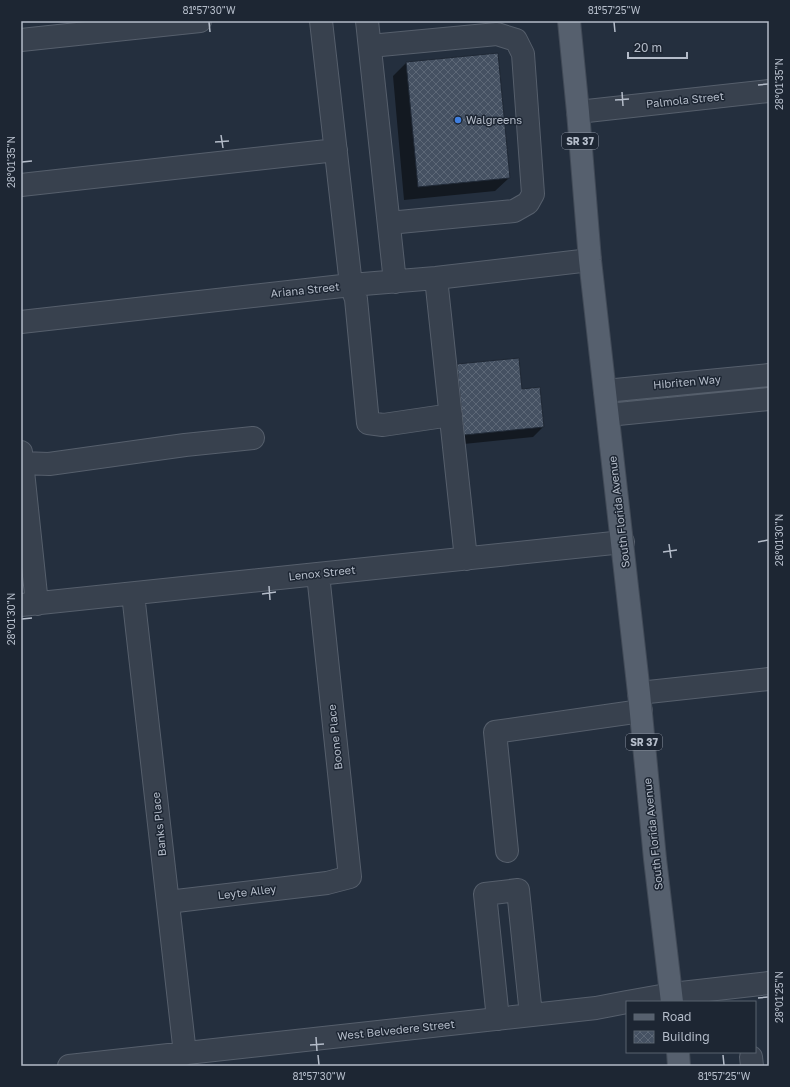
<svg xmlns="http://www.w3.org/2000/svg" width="790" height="1087" font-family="'Golos Text',sans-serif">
	<defs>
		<pattern id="building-cross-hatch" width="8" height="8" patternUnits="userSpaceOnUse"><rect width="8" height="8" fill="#455162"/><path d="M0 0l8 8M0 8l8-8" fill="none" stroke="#5d6877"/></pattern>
	</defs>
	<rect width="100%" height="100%" fill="#242f3e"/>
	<!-- shadow -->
	<path fill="#0007" d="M406 63 509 178 495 191 404 200 393 76Z
		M457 365 521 390 543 427 533 437 454 445 447 375Z"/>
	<!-- building -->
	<path fill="url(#building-cross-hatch)" stroke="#1f2835" d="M498 53 510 178 418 187 406 62Z
		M519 358 522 389 540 387 544 427 464 435 457 364Z"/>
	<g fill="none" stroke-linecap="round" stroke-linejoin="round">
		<defs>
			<path id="minor" d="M321 21 351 285 356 299 368 423 383 425 451 415
				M367 21 395 282
				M21 40 200 21
				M370 46 497 34 516 40 523 54 533 194 528 203 514 211 389 223
				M578 112 769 91
				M21 185 336 150
				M436 278 466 559
				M21 322 351 285 436 278 590 260
				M605 391 769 375
				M608 415 769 399
				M21 452 37 604
				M21 463 49 464 185 445 253 438
				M133 594 185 1054
				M21 605 623 542
				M639 693 769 679
				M507 851 495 732 641 711
				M168 902 327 883 350 877 318 574
				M627 1002 672 994 769 983
				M498 1019 485 894 518 890 531 1015
				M751 1057 752 1066
				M69 1066 596 1008 627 1002"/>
			<path id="major" d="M569 21 578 112 590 260 639 693 655 859 672 1002
				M678 1052 679 1066"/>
		</defs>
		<!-- minor casing -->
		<use href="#minor" stroke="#565f6c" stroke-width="24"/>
		<!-- major casing -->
		<use href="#major" stroke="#414a57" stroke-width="24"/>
		<!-- minor -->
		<use href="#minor" stroke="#38414e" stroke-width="22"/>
		<!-- major -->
		<use href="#major" stroke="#56606e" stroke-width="22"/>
	</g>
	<!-- ticks -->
	<path fill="none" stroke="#b4bcc9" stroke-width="1.5" d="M209 22 210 32M614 22 615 32M758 85 768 84M622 92 623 106M615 100 629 99M221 135 223 148M215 142 229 141M22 162 32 161M758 542 768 540M669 544 671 558M663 552 677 550M269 586 270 600M262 594 276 592M22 619 32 618M758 998 768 997M316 1037 317 1051M310 1045 324 1044M318 1055 319 1065M723 1055 724 1065"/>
	<!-- markers -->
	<circle fill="#3f7fe0" stroke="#1d2633" stroke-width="1.5" cx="458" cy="120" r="4"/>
	<g text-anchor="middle" stroke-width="3" stroke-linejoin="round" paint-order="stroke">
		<!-- shield labels -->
		<g fill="#1d2633" stroke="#878f9c" stroke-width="1">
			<rect x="562" y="133" width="36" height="16" rx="3"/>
			<rect x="626" y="734" width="36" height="16" rx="3"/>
		</g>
		<g font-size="10" font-weight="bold" fill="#b4bcc9">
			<text x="580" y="145">SR 37</text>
			<text x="644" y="746">SR 37</text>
		</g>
		<!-- street labels -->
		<g font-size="11" fill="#b4bcc9" stroke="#1d2633">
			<text transform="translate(685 100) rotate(-6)" y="4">Palmola Street</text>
			<text transform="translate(305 290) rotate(-6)" y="4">Ariana Street</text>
			<text transform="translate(687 382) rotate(-5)" y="4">Hibriten Way</text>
			<text transform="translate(619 512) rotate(-97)" y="4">South Florida Avenue</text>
			<text transform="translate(322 573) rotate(-6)" y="4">Lenox Street</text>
			<text transform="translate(335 737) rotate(-96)" y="4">Boone Place</text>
			<text transform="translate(159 824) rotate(-96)" y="4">Banks Place</text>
			<text transform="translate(653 834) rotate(-96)" y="4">South Florida Avenue</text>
			<text transform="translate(247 892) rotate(-7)" y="4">Leyte Alley</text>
			<text transform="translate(396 1030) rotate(-6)" y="4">West Belvedere Street</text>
		</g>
		<!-- poi labels -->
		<g font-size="11" fill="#b4bcc9" stroke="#1d2633" text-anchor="start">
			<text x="466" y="124">Walgreens</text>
		</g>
	</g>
	<!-- border -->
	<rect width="790" height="1087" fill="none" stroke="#1d2633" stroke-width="44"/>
	<!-- legend -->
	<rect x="626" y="1001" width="130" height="52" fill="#1d2633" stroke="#59626f"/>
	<rect x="634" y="1014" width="20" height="6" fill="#56606e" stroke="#59626f"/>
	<text x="662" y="1021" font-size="12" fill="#b4bcc9">Road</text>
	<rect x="634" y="1031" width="20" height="12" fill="url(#building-cross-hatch)" stroke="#59626f"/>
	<text x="662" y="1041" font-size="12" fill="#b4bcc9">Building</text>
	<!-- scale -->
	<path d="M628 52v6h59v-6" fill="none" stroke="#b4bcc9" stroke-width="2"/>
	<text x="634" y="52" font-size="12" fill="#b4bcc9" stroke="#1d2633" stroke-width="3" paint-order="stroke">20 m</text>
	<rect x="22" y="22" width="746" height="1043" fill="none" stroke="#b4bcc9" stroke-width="1.5"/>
	<g font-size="10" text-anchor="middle" fill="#b4bcc9">
		<text x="209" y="14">81°57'30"W</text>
		<text x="614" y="14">81°57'25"W</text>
		<text transform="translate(779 84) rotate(-90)" y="4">28°01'35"N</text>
		<text transform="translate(11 162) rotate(-90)" y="4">28°01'35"N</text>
		<text transform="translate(779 540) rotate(-90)" y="4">28°01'30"N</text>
		<text transform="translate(11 619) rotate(-90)" y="4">28°01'30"N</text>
		<text transform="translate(779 997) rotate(-90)" y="4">28°01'25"N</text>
		<text x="319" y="1080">81°57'30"W</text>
		<text x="724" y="1080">81°57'25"W</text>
	</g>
</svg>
